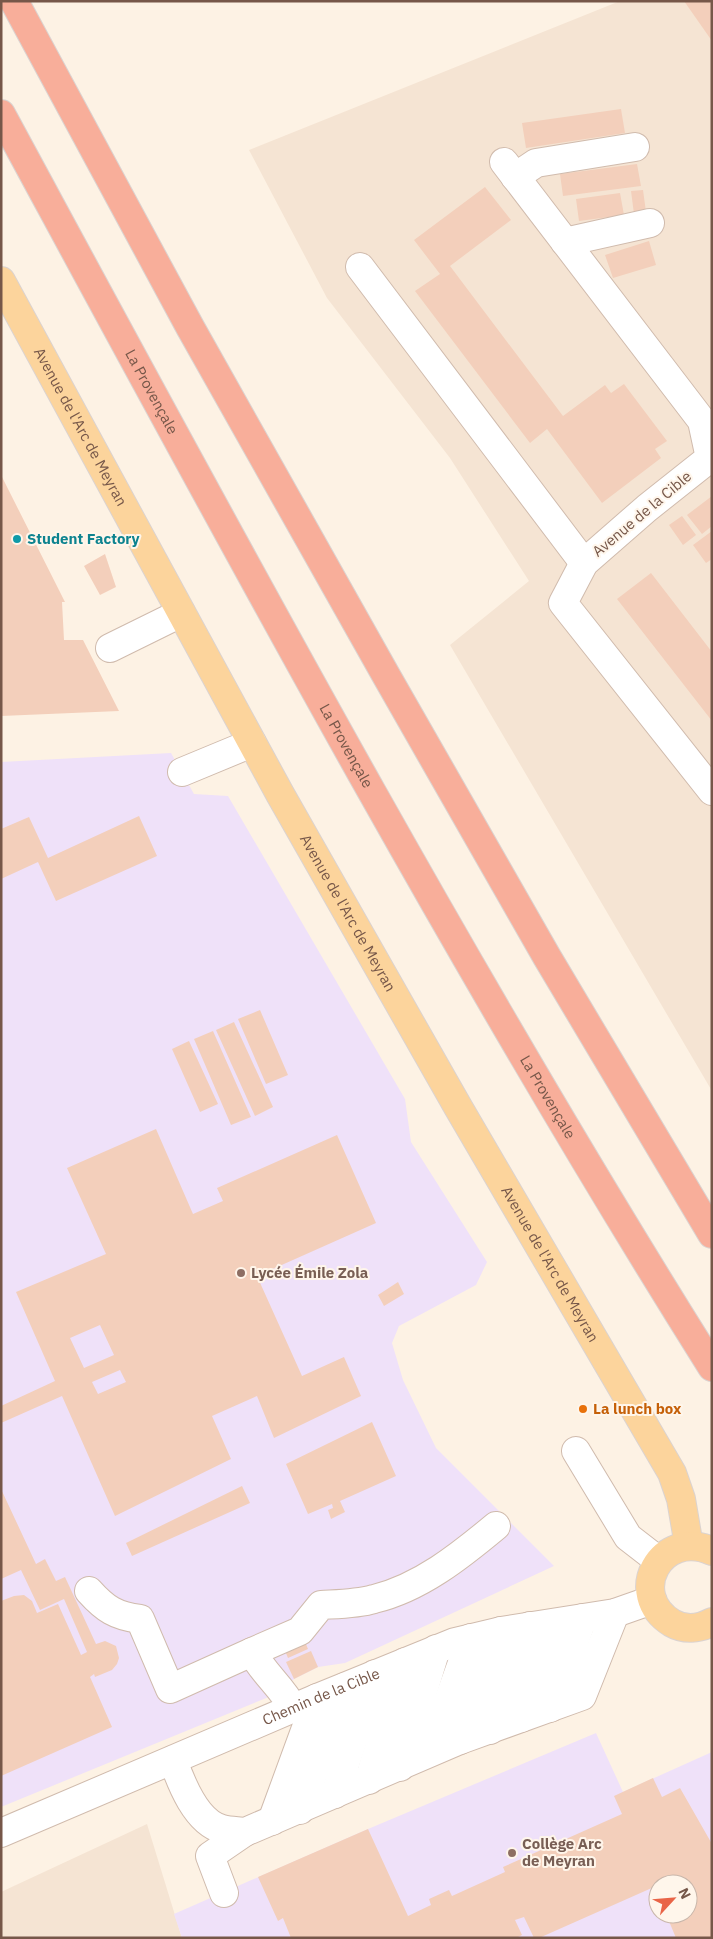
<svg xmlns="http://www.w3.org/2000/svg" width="713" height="1939" font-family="'IBM Plex Sans',sans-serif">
	<rect width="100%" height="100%" fill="#fdf2e4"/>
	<!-- residential -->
	<path fill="#f5e4d3" d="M620 1H712V1091L450 645 529 581 450 458 327 298 249 150Z
		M147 1824 182 1938H1V1892Z"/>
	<!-- education -->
	<path fill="#efe1f9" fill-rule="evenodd" d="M171 753 194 794 228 796 405 1099 411 1142 487 1262 476 1285 399 1326 392 1343 403 1380 436 1448 554 1566 345 1663 318 1667 294 1679 276 1694 1 1807V762Z
		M596 1733 623 1792 712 1752V1938H182L174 1914 368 1829ZM658 1884H688V1914H658Z"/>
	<!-- building -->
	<path fill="#f3cfbb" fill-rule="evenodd" d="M684 1H712V41Z
		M621 109 625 133 526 148 522 123Z
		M637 164 641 186 563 196 560 174Z
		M485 187 511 220 450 266 563 416 605 385 611 393 624 384 667 441 655 449 661 458 602 503 547 429 530 443 415 291 440 274 414 240Z
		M643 190 646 212 634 214 631 191Z
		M620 193 624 215 579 221 576 199Z
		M649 241 656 265 613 278 605 255Z
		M1 475 65 602H62L64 640H83L119 711 1 716Z
		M712 496V526L702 534 687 515Z
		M682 516 696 535 683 545 669 525Z
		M712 531V559L706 563 693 545Z
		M105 554 116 587 100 595 84 566Z
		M651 573 712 652V721L617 599Z
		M139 816 157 856 56 901 38 862 1 879V829L29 817 48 858Z
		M260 1010 288 1075 266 1084 238 1019Z
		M234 1022 273 1107 255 1116 216 1030Z
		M213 1031 251 1117 231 1125 194 1039Z
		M189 1041 218 1104 200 1112 172 1049Z
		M156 1129 193 1214 223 1201 217 1188 337 1135 376 1223 257 1276 302 1376 344 1357 361 1396 274 1438 257 1396 212 1416 231 1459 115 1516 62 1396 1 1423V1406L55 1381 16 1292 106 1254 67 1168ZM100 1325 114 1355 84 1368 70 1338ZM120 1370 126 1382 98 1394 92 1382Z
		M398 1282 404 1294 384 1306 378 1295Z
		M372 1422 396 1476 340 1501 345 1512 331 1519 328 1510 333 1508 332 1504 308 1514 286 1464Z
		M242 1486 250 1503 132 1556 126 1543Z
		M1 1489 36 1564 45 1559 56 1581 65 1577 96 1644 105 1641 116 1646 119 1658 117 1664 112 1670 95 1677 94 1674 90 1677 112 1727 1 1776V1601L14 1596 24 1595 32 1601 37 1613 58 1604 81 1655 87 1652 64 1599 40 1610 21 1570 1 1579Z
		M303 1637 308 1649 288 1658 283 1646Z
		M311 1651 318 1667 294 1679 286 1662Z
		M653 1778 662 1797 680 1788 712 1844V1938H676L666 1914H688V1884H658V1896L654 1887 539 1938H534L524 1917 515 1920 522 1935 516 1938H291L283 1918 278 1921 258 1877 368 1829 408 1916 431 1905 429 1899 449 1890 452 1896 505 1872 503 1867 622 1814 614 1796Z"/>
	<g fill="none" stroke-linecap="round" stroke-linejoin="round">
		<defs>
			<g id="minor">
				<path d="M504 162 702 421 710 458 647 508 584 563 563 603 712 791"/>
				<path d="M515 177 536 163 635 147"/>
				<path d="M565 242 650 223"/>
				<path d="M360 267 584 563"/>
				<path d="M110 648 181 613"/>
				<path d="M182 772 252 743"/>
				<path d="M576 1451 628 1537 659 1561"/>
				<path d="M89 1591C105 1609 116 1616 140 1619L170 1689 252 1652"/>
				<path d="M293 1708C282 1687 263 1673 252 1652L300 1631 321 1605C339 1604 357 1604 374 1599 420 1588 460 1556 496 1526"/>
				<path d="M550 1708 583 1618"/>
				<path d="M521 1718 555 1623"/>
				<path d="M490 1730 530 1626"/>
				<path d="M460 1740 501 1631"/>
				<path d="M430 1752 471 1638"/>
				<path d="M173 1760C181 1783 196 1822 222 1829 229 1831 238 1831 245 1832L460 1740 582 1696 615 1613"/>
				<path d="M400 1767 436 1649"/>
				<path d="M369 1780 405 1662"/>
				<path d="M335 1794 375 1674"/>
				<path d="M300 1810 345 1687"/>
				<path d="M272 1821 317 1698"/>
				<path id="s1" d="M1 1833 317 1698 455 1642 501 1631 615 1613 652 1600"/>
				<path d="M224 1893 210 1856 245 1832"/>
			</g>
			<g id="major">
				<path id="s2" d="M1 281 280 794 458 1107 672 1473 681 1499 689 1546"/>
				<path d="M712 1551C661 1528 625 1594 672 1623 684 1630 699 1629 712 1622"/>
			</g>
			<g id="highway">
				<path d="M14 1 190 327 387 677 547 957 712 1234"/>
				<path id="s3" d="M1 114C230 537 456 960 712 1367"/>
			</g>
		</defs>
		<!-- minor casing -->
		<use href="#minor" stroke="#d0bbad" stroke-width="30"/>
		<!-- major casing -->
		<use href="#major" stroke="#dbd3d0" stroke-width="30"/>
		<!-- highway casing -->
		<use href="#highway" stroke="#dbd3d0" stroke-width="30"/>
		<!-- minor -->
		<use href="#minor" stroke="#fff" stroke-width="28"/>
		<!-- major -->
		<use href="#major" stroke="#fcd49c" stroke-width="28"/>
		<!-- highway -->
		<use href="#highway" stroke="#f8ae9a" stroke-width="28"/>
	</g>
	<!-- markers -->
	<circle fill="#0f9aa8" stroke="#fff6eb" stroke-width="2" cx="17" cy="539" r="5"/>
	<g fill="#8d6e63" stroke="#fff6eb" stroke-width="2">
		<circle cx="241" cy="1273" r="5"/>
		<circle cx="512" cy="1853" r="5"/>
	</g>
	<circle fill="#e8710a" stroke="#fff6eb" stroke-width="2" cx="583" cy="1409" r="5"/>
	<g text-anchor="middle" stroke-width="4" stroke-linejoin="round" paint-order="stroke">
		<!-- street labels -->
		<g font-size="15" fill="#765749" stroke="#fff6eb">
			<text dy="5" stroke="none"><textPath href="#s3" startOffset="316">La Provençale</textPath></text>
			<text dy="5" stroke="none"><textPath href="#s2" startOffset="166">Avenue de l'Arc de Meyran</textPath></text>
			<text transform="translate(642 514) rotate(-40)" y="5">Avenue de la Cible</text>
			<text dy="5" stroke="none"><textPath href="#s3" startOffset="720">La Provençale</textPath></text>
			<text dy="5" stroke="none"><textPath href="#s2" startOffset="721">Avenue de l'Arc de Meyran</textPath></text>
			<text dy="5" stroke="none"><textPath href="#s3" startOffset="1125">La Provençale</textPath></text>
			<text dy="5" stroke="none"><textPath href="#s2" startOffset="1126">Avenue de l'Arc de Meyran</textPath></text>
			<text dy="5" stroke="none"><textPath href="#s1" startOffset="348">Chemin de la Cible</textPath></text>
		</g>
		<!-- culture labels -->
		<g font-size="15" font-weight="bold" fill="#0d838f" stroke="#fff6eb" text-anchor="start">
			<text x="27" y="544">Student Factory</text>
		</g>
		<!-- education labels -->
		<g font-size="15" font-weight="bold" fill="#785e54" stroke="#fff6eb" text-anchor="start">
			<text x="251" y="1278">Lycée Émile Zola</text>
			<text x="522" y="1849">Collège Arc<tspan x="522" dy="17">de Meyran</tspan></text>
		</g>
		<!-- food labels -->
		<g font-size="15" font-weight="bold" fill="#c56008" stroke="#fff6eb" text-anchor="start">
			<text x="593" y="1414">La lunch box</text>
		</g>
	</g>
	<!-- border -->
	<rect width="713" height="1939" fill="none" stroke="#765749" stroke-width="5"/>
	<!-- north arrow -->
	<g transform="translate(673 1899) rotate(64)"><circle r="24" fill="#fff6eb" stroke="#c8b6aa"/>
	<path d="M0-4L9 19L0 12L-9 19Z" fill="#e96447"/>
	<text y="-8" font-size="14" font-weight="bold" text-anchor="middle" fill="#765749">N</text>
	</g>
</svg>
